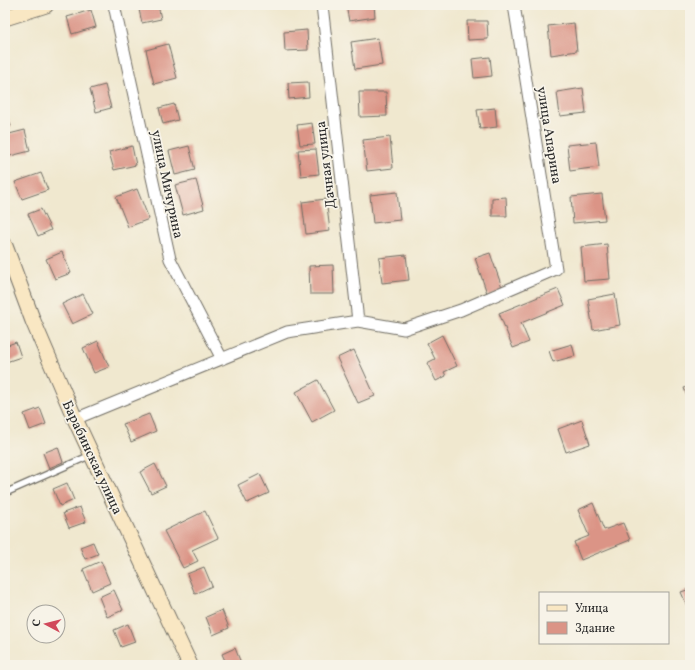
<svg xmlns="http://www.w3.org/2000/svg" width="695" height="670" font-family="Vollkorn,serif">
	<rect width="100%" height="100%" fill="#f7f3e8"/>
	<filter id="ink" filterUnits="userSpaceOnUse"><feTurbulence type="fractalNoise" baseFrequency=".025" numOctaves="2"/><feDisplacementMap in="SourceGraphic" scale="8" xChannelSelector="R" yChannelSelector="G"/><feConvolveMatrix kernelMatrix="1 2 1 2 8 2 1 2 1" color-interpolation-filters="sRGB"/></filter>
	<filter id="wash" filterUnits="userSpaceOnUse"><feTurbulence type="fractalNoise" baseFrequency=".012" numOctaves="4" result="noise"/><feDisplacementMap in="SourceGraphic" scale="16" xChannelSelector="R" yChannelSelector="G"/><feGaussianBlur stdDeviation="0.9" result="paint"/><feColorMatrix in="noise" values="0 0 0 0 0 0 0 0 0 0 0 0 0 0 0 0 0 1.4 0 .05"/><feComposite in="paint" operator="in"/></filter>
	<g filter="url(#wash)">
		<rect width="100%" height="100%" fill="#f0e8cf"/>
		<g id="blocks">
			<!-- building -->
			<path fill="#db9486" d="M138 5H158L161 19 142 23Z
				M346 5H374L375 17 349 21Z
				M91 10 96 27 72 34 67 17Z
				M467 21H487L488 39 468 40Z
				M574 23 577 51 551 55 548 26Z
				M307 30 308 50 285 51 284 32Z
				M378 38 382 65 355 69 351 42Z
				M168 44 177 78 154 84 146 50Z
				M490 57 492 76 474 78 472 59Z
				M308 82 309 97 289 99 288 83Z
				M105 85 111 108 96 112 90 89Z
				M583 88 586 113 560 116 557 92Z
				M359 92H386L387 116 360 117Z
				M174 104 178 120 163 124 159 108Z
				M495 108 497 127 480 129 477 110Z
				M5 111 11 126 5 129Z
				M312 123 315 144 300 145 297 125Z
				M25 130 30 151 10 156 5 135Z
				M390 137 393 168 367 171 363 140Z
				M596 142 599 167 570 171 567 145Z
				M132 146 136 165 114 170 109 152Z
				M189 146 195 170 175 175 169 151Z
				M316 149 319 174 301 176 298 150Z
				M41 173 48 190 22 199 15 182Z
				M196 180 204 209 183 215 175 185Z
				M137 189 149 219 128 227 116 197Z
				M397 192 400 220 373 223 370 195Z
				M602 194 605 220 573 223 571 197Z
				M506 197 507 216H492V198Z
				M326 199 330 231 306 234 302 202Z
				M41 209 51 230 38 236 28 214Z
				M607 244 610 279 584 281 581 247Z
				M62 252 71 273 55 279 46 259Z
				M490 253 503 290 488 296 475 258Z
				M406 255 409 280 382 283 379 258Z
				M333 265 334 294H310L309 266Z
				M558 289 565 305 521 323 529 342 513 348 499 313Z
				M83 294 93 314 72 324 62 304Z
				M615 294 620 325 593 330 588 299Z
				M442 335 457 366 444 372 446 376 436 381 427 363 435 359 427 343Z
				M98 341 109 367 94 373 83 348Z
				M16 342 21 357 6 362 5 346Z
				M572 344 575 356 553 362 549 351Z
				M354 350 375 396 358 403 337 358Z
				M318 380 334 410 312 422 296 392Z
				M690 386V405L684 388Z
				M40 408 46 424 30 430 24 414Z
				M149 414 156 431 131 442 123 424Z
				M582 420 590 444 566 452 558 429Z
				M58 447 63 462 49 468 43 453Z
				M155 464 166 486 151 493 140 472Z
				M260 474 269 493 247 503 238 485Z
				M67 483 74 500 60 506 53 489Z
				M593 503 604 530 623 523 630 540 581 560 574 542 589 536 578 510Z
				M80 507 86 522 69 528 63 513Z
				M205 511 218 538 192 550 198 561 183 568 164 531Z
				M93 542 98 554 85 559 80 547Z
				M101 561 110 583 92 591 83 569Z
				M204 567 212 586 195 594 187 574Z
				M690 589V613L681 592Z
				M114 590 123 610 107 617 99 597Z
				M222 610 229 628 213 635 206 617Z
				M128 624 135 642 121 647 114 630Z
				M235 648 241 663 237 665H227L222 654Z"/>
		</g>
	</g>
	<g filter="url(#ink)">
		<use href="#blocks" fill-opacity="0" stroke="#706d64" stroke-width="1"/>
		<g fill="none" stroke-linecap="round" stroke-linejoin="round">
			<defs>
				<path id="lane" d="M5 493 91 455"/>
				<path id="street" d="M114 5 170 259 222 359
					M322 5 358 321
					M75 419 287 332 358 321 404 329 461 310 556 269 514 5"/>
				<path id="secondary" d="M5 18 46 5
					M5 246 33 321 75 419 190 665"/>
			</defs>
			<!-- lane casing -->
			<use href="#lane" stroke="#706d64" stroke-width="8"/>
			<!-- street casing -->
			<use href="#street" stroke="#706d64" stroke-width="13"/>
			<!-- secondary casing -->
			<use href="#secondary" stroke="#706d64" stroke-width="17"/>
			<!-- lane -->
			<use href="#lane" stroke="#fff" stroke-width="5.5"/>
			<!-- street -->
			<use href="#street" stroke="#fff" stroke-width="11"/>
			<!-- secondary -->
			<use href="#secondary" stroke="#f9e7c3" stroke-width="15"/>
		</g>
	</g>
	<g text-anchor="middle" stroke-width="3.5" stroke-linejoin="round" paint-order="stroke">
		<!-- street labels -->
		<g font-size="14" fill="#2b2b2b" stroke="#f7f3e8">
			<text transform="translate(550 135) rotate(81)" y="5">улица Апарина</text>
			<text transform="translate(325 165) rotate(-97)" y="5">Дачная улица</text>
			<text transform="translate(168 184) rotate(78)" y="5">улица Мичурина</text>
			<text transform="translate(93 457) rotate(65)" y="5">Барабинская улица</text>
		</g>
	</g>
	<!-- margin -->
	<rect width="695" height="670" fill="none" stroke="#f7f3e8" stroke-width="20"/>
	<!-- legend -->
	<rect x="539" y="592" width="130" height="52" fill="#f7f3e8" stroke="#a5a39c"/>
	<rect x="547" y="605" width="20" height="6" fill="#f9e7c3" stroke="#a5a39c"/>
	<text x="575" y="612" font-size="12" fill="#2b2b2b">Улица</text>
	<rect x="547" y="622" width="20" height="12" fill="#db9486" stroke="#a5a39c"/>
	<text x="575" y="632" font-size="12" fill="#2b2b2b">Здание</text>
	<!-- north arrow -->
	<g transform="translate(46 624) rotate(277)"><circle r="19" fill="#f7f3e8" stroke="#a5a39c"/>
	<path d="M0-3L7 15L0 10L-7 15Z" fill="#d1495b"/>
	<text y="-6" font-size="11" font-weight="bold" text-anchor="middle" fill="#2b2b2b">С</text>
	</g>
</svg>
